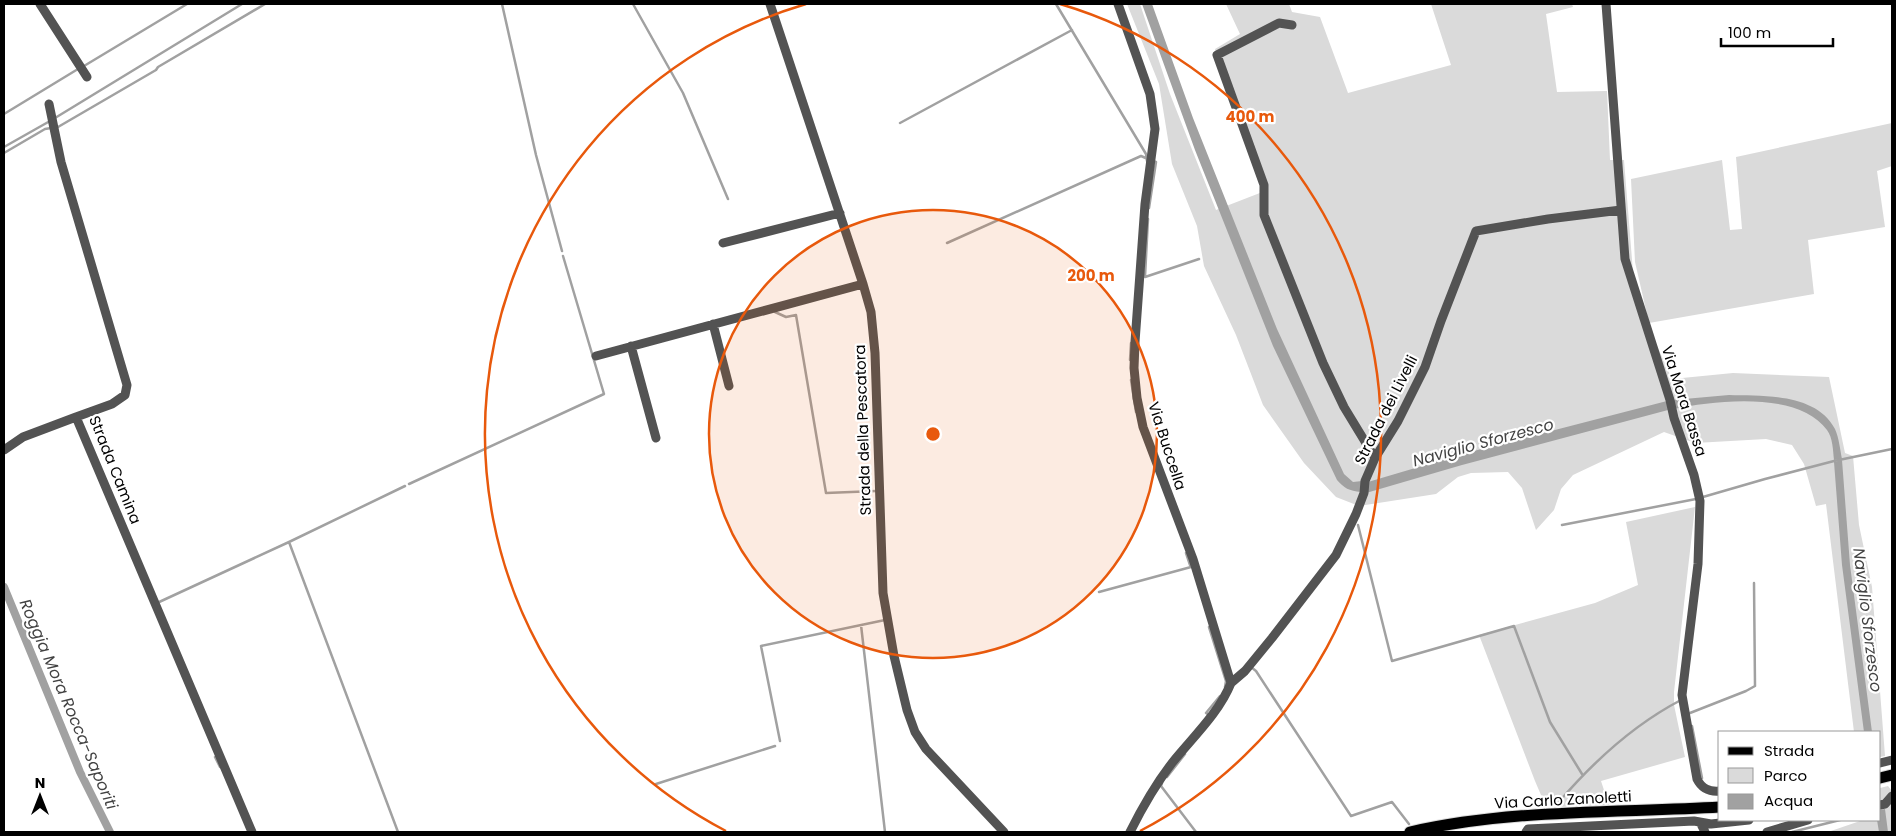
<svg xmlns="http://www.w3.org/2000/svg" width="1896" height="836" font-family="Poppins,sans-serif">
	<rect width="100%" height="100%" fill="#fff"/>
	<!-- green -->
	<path fill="#dadada" d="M1127 4H1140L1170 94 1216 210 1265 191 1215 49 1240 34 1226 4H1289L1292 12 1320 17 1348 93 1451 65 1431 4H1572L1573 7 1546 14 1557 92 1607 91 1610 160H1624L1633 272 1648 326 1672 379 1733 373 1829 377 1845 453 1853 456 1859 525 1872 587 1885 756 1880 757V732H1854L1826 504 1816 506 1804 464 1792 445 1766 439 1695 443 1664 432 1573 475 1561 489 1554 510 1536 530 1522 488 1508 472 1471 473 1458 477 1436 494 1359 506 1336 497 1304 463 1263 405 1236 335 1204 266 1197 226 1172 164 1159 84Z
		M1892 123V166L1877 171 1885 227 1808 240 1814 294 1649 323 1635 262 1631 179 1722 160 1730 230 1742 229 1736 157Z
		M1695 507 1674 692V705L1685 757 1601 781 1609 805 1556 807 1541 795 1535 781 1479 635 1595 603 1638 585 1626 522Z
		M1888 786 1892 791V832H1828L1863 820H1880V788Z"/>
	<!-- water -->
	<path fill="#a1a1a1" d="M1142 4H1152L1193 118 1277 329 1344 474 1353 482 1362 481 1361 492C1349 491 1344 488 1337 480L1273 346 1195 150Z
		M1729 395C1763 396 1816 393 1835 429 1839 438 1840 449 1842 459L1834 460C1833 451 1833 438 1827 430 1799 391 1716 400 1674 409L1673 400Z
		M1667 401 1668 410 1462 465 1366 493 1368 482 1466 453Z
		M1842 460 1850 565 1872 732H1864L1842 565 1834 462Z
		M1885 809 1888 832H1879L1877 820H1880V810Z"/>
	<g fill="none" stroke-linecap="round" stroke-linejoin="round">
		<!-- stream -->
		<path stroke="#a1a1a1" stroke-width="2.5" d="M502 4 536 155 562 251
			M633 4 683 93 728 199
			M1056 4 1146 154 1147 161
			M84 66 187 4
			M4 114 78 69
			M55 118 242 4
			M900 123 1072 30
			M58 127 156 70 158 67 265 4
			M4 147 50 121
			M4 153 45 129 51 128
			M1149 208 1156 162 1153 161
			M1148 219 1145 277 1199 259
			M947 243 1141 156 1148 159
			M775 312 786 317 796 315 826 493 876 491
			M1130 360 1131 343
			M1131 380 1136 412
			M409 484 604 394 563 256
			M1358 525 1392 661 1514 626 1550 722 1582 774
			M1562 525 1696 499 1765 479 1834 461 1892 449
			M289 542 398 832
			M1186 553 1190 565
			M1099 592 1191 567
			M157 603 289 542 405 486
			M861 625 885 832
			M1209 627 1226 681 1225 687
			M1251 667 1256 671 1351 816 1392 802 1409 824
			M1690 713 1746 691 1755 686 1754 583
			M1209 715 1206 713 1220 696
			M1692 726 1702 778
			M780 741 761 646 885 620
			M215 757 220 767
			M1167 777 1185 754
			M1162 783 1161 786 1196 832
			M656 784 775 746
			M1558 803C1593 762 1633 725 1681 700
			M1792 832 1840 820"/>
		<!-- canal -->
		<path stroke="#a1a1a1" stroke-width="8" d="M4 587 80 772 110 832"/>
		<defs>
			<path id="major" d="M1880 778 1892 775
				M1410 832C1511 809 1617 813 1720 807"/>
		</defs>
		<!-- major casing -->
		<use href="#major" stroke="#dbdbdb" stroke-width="13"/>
		<!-- minor -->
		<path stroke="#535353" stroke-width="9" d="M40 4 87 77
			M770 4 863 284 871 312 875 353 883 593 894 656 907 710 915 732 926 749 1004 832
			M1118 4 1150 94 1155 129 1145 204 1135 342 1134 368 1137 398 1143 427 1193 559 1231 683C1219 713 1192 738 1172 763 1155 785 1142 808 1130 832
			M1606 4 1625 259 1670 400 1674 418 1694 475 1700 501 1698 564 1682 695 1697 779C1702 789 1709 792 1720 791
			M1292 25 1279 23 1217 55 1264 185V215L1323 363 1344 407 1375 458
			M49 104 61 162 127 385 125 395 112 404 76 417 252 832
			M723 243 840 213
			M713 324 729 386
			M631 346 656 438
			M596 356 863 284
			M4 450 23 437 76 417
			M1231 683 1245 671 1272 638 1336 555 1356 514 1364 493 1365 481 1375 458 1398 421 1425 367 1441 321 1476 231 1548 219 1621 210
			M1880 763 1892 760
			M1880 805 1885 804 1892 796
			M1700 822 1705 832
			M1526 832 1528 829 1694 821 1711 824 1749 820
			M1767 832 1808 820"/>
		<!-- major -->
		<use href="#major" stroke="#000" stroke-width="11"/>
	</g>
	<!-- distance rings -->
	<circle cx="933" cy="434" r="224" fill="#e8590c" fill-opacity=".12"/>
	<g fill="none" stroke="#e8590c" stroke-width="2.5">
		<circle cx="933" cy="434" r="224"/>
		<path d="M726 831A448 448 0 0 1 806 4M1060 4A448 448 0 0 1 1140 831"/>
	</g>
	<g text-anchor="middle" stroke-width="4.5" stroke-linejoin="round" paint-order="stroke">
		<!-- street labels -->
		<g font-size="15" fill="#000" stroke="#fff">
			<text transform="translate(1684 401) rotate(72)" y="5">Via Mora Bassa</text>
			<text transform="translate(1386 410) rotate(-63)" y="5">Strada dei Livelli</text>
			<text transform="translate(863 430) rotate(-92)" y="5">Strada della Pescatora</text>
			<text transform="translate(1167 446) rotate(72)" y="5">Via Buccella</text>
			<text transform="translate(115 470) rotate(68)" y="5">Strada Camina</text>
			<text transform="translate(1563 800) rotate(-3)" y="5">Via Carlo Zanoletti</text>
		</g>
		<!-- water labels -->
		<g font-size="16" font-style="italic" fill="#424242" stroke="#fff">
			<text transform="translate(1483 442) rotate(-15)" y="6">Naviglio Sforzesco</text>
			<text transform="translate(1868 620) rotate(83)" y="6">Naviglio Sforzesco</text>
			<text transform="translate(69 704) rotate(67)" y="6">Roggia Mora Rocca-Saporiti</text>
		</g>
	</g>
	<circle cx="933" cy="434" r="8" fill="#e8590c" stroke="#fff" stroke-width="2.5"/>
	<g font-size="15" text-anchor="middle" font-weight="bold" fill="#e8590c" stroke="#fff" stroke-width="4.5" stroke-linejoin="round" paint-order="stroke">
		<text x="1250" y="122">400 m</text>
		<text x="1091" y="281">200 m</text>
	</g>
	<!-- border -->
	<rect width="1896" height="836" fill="none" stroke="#000000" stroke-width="10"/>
	<!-- legend -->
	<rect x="1718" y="731" width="162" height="90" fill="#ffffff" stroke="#999999"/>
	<rect x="1728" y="747" width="25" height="8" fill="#000000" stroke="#999999"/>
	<text x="1764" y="756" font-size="15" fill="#000000">Strada</text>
	<rect x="1728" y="768" width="25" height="15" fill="#dadada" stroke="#999999"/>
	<text x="1764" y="781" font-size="15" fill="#000000">Parco</text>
	<rect x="1728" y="794" width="25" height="15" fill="#a1a1a1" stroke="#999999"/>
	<text x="1764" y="806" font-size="15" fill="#000000">Acqua</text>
	<!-- north arrow -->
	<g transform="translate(40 796)" stroke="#ffffff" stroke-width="4" paint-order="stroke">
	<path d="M0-4L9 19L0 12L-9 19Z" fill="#000000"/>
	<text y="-8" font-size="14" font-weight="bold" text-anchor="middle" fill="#000000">N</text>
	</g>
	<!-- scale -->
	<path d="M1721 38v8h112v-8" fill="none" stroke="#000000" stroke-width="2.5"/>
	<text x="1728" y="38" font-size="15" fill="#000000" stroke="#ffffff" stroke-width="4" paint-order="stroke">100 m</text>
</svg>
